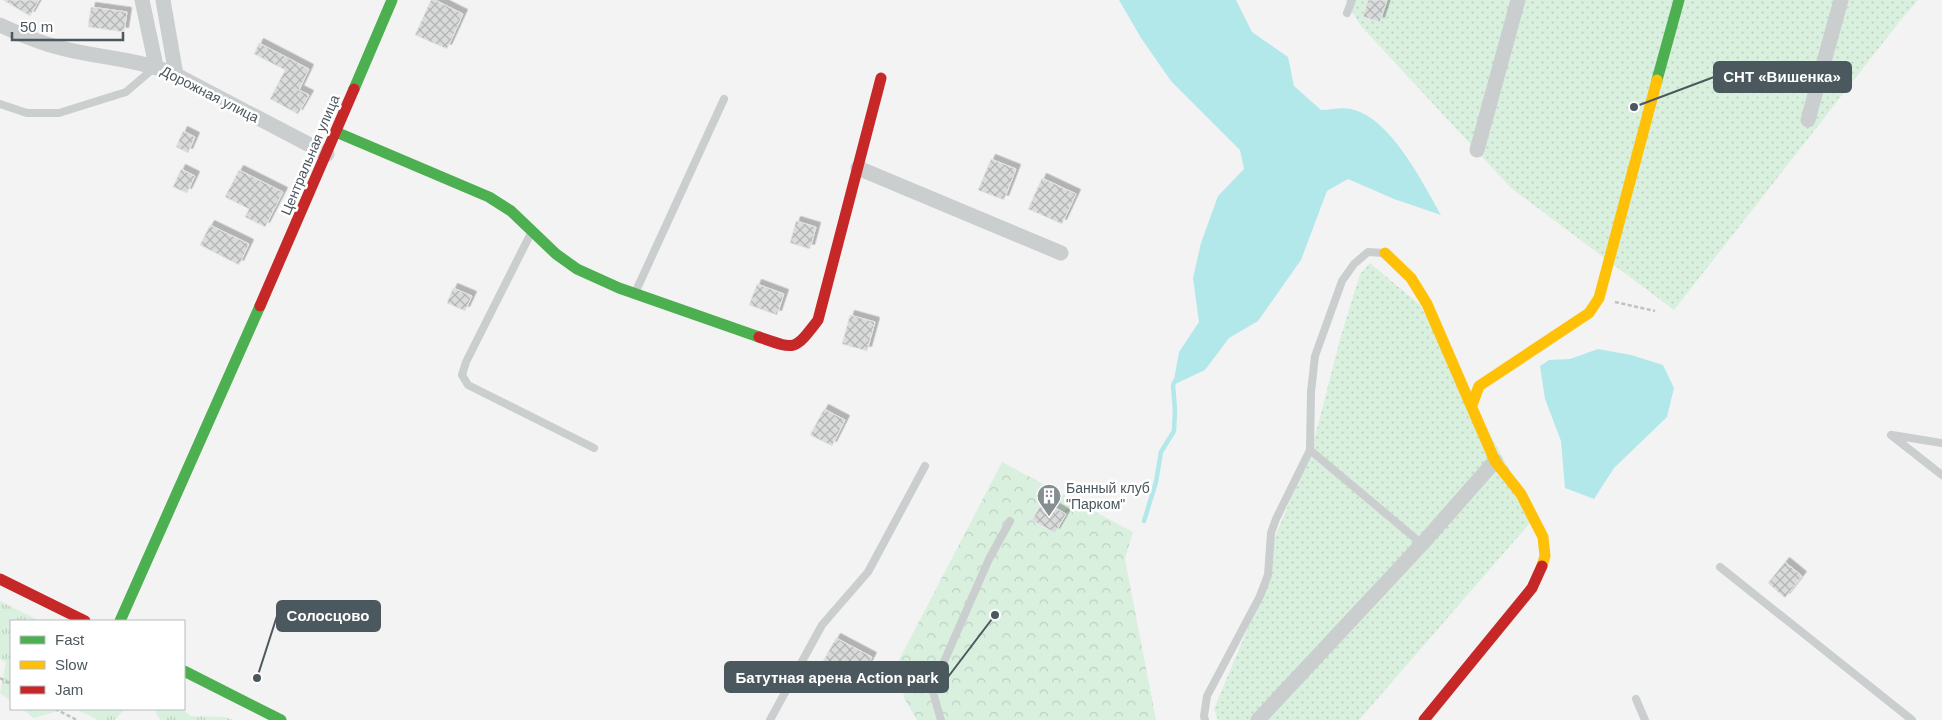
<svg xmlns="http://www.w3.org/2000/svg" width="1942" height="720" font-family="Arial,sans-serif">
	<defs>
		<pattern id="grass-tufts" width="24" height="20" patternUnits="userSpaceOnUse" patternTransform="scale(1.25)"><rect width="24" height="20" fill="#daf0df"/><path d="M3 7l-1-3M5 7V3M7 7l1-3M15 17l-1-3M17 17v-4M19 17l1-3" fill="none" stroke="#bdd0c2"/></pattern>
		<pattern id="park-crowns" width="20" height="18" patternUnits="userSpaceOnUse" patternTransform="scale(1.25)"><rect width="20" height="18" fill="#daf0df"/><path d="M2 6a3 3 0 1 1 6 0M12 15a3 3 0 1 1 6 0" fill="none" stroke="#bdd0c2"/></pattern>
		<pattern id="garden-dots" width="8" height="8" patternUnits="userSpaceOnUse" patternTransform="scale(1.25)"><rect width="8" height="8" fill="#daf0df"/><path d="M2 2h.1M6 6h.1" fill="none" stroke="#bdd0c2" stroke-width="1.8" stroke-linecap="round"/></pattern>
		<pattern id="building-cross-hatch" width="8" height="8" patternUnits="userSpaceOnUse" patternTransform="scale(1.25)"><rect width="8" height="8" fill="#d9dbdb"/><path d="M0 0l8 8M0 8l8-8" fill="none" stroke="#b2b4b5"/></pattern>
		<filter id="shadow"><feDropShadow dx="4.5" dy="-4.5" stdDeviation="0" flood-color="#0004"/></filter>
	</defs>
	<rect width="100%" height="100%" fill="#f3f3f3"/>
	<!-- grass -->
	<path fill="url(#grass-tufts)" d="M0 601 40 621H11V701L0 693 6 662 0 659Z
		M22 709H65L34 718Z
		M76 709H125L114 720H98Z
		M154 709H182L191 716 225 717 233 720H160Z"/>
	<!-- park -->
	<path fill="url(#park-crowns)" d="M1002 462 1133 532 1125 559 1156 720H917L904 698 899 660Z"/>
	<!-- garden -->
	<path fill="url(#garden-dots)" d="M1345 0H1918L1900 21 1674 310 1511 188 1361 26Z
		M1370 263 1420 305 1535 517 1359 720H1218L1214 709 1252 618 1273 541 1311 452 1340 339 1360 274Z"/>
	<!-- water -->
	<path fill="#b2e8ea" d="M1119 0H1236L1252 32 1288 57 1294 86 1321 110C1330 110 1342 107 1351 109 1390 117 1423 183 1441 215L1394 199 1348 179 1327 191 1301 260 1258 321 1229 338 1205 370 1173 385 1179 352 1199 322 1193 278 1201 243 1218 196 1244 169 1240 150 1171 81 1141 38Z
		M1598 349 1631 355 1663 365 1674 388 1667 417 1614 468 1594 499 1565 488 1561 441 1545 399 1540 366 1549 360 1570 359Z"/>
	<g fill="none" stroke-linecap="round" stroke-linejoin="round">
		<!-- stream -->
		<path stroke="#b2e8ea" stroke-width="4.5" d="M1144 521 1156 482 1161 452 1174 431 1175 410 1173 385 1175 381"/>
	</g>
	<!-- building -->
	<path fill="url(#building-cross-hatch)" stroke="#e5e5e6" filter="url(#shadow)" d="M3 0H39L30 16Z
		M431 0H435L463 14 447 49 415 35Z
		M1368 0H1387L1380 22 1363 17Z
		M91 7 127 12 124 32 88 27Z
		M259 43 309 69 299 90 309 95 298 114 270 99 285 70 254 54Z
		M183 131 195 137 188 153 176 147Z
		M991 159 1016 169 1004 200 978 190Z
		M181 169 195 176 187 193 173 187Z
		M239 170 283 192 265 227 245 217 249 209 225 197Z
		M1042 178 1076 194 1062 224 1028 209Z
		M796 221 816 227 810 249 790 243Z
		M210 225 249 244 239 265 200 245Z
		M757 284 784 294 777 315 749 305Z
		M453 288 472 296 465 311 447 303Z
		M850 315 875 322 867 351 842 344Z
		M824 409 845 420 832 446 810 435Z
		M1043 501 1066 514 1055 533 1032 520Z
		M1785 562 1802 576 1785 598 1768 583Z
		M836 638 872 657 857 685 821 665Z"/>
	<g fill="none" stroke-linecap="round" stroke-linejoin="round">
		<!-- path -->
		<path stroke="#bac5c0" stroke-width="2.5" stroke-dasharray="4 2.5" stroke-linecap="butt" d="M1615 302 1655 311
			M0 678 11 684
			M55 709 77 720"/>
		<!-- lane -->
		<path stroke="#cbcece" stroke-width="8" d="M1347 13 1352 0
			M0 104 27 113H59L126 92 154 68
			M531 233 466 362 462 375 468 385 594 448
			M635 293 724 99
			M1891 435 1942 475
			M1892 435 1942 443
			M1310 450 1422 544
			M1720 567 1912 720
			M1636 699 1645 720
			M770 720 822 625 868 572 925 466
			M941 720 932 689 989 559 1010 521
			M1205 720 1204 716 1207 696 1260 596 1268 575 1271 533 1276 519 1310 450 1311 392 1315 356 1342 281 1354 264 1368 252 1384 253"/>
		<!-- street -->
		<path stroke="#cbcece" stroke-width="15" d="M142 0 156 66
			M163 0 176 75
			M0 25C19 34 40 43 61 48 99 58 140 59 176 75L327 154
			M1808 120 1841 0
			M1477 150 1518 0
			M858 168 1061 253
			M1258 720 1422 544 1495 461"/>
		<!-- fast -->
		<path stroke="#4caf50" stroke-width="11" d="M1657 80 1679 0
			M354 89 392 0
			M336 132 489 197 511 211 556 254 577 269 619 288 759 337
			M120 621 260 306
			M184 671 281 720"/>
		<!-- slow -->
		<path stroke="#ffc107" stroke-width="11" d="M1385 253 1411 278 1427 304 1495 461 1521 494 1543 537 1545 556 1542 566
			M1472 405 1479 386 1589 313 1599 298 1657 80"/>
		<!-- jam -->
		<path stroke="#c62828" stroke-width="11" d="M260 306 354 89
			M759 337C796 350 794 351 818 320L881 78
			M0 579 85 621
			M1424 720 1532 588 1542 566"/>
	</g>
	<!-- icons -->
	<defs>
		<symbol id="building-pin" viewBox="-11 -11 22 30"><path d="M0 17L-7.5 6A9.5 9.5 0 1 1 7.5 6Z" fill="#868e92" stroke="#fff"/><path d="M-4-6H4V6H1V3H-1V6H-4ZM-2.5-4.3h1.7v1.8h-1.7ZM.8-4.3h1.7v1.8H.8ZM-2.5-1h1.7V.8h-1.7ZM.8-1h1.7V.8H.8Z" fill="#fff"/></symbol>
	</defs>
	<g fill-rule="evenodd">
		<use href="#building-pin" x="1035" y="482" width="28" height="38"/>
	</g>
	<g text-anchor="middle" stroke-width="5" stroke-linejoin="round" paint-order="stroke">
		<!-- street labels -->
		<g font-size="14" fill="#4b585e" stroke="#fff">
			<text transform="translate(210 94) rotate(27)" y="5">Дорожная улица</text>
			<text transform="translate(310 155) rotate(-67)" y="5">Центральная улица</text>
		</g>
		<!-- poi labels -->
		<g font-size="14" fill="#4b585e" stroke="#fff" text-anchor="start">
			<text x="1066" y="493">Банный клуб<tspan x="1066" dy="16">"Парком"</tspan></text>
		</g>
	</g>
	<!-- callouts -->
	<path fill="none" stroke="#4b585e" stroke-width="2" d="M1634 107L1714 77M257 678L277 616M995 615L948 677"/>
	<g fill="#4b585e" stroke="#fff" stroke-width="2">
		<circle cx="1634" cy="107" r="5"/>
		<circle cx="257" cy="678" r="5"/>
		<circle cx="995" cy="615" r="5"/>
	</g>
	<g fill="#4b585e" stroke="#4b585e" stroke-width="2">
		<rect x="1714" y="62" width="137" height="30" rx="5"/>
		<rect x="277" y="601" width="103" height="30" rx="5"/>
		<rect x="725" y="662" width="223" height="30" rx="5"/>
	</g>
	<g font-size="15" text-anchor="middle" font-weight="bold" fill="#fff">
		<text x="1782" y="82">СНТ «Вишенка»</text>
		<text x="328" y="621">Солосцово</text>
		<text x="837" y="683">Батутная арена Action park</text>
	</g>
	<!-- legend -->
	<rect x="10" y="620" width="175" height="90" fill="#ffffff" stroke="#b7bcbf"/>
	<rect x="20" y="636" width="25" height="8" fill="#4caf50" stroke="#b7bcbf"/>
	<text x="55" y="645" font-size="15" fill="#4b585e">Fast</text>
	<rect x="20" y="661" width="25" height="8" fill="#ffc107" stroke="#b7bcbf"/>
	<text x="55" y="670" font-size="15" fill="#4b585e">Slow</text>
	<rect x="20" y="686" width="25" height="8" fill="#c62828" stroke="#b7bcbf"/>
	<text x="55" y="695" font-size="15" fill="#4b585e">Jam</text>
	<!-- scale -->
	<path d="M12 32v8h111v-8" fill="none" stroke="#4b585e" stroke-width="2.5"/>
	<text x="20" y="32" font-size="15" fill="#4b585e" stroke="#ffffff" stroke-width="4" paint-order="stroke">50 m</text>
</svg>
